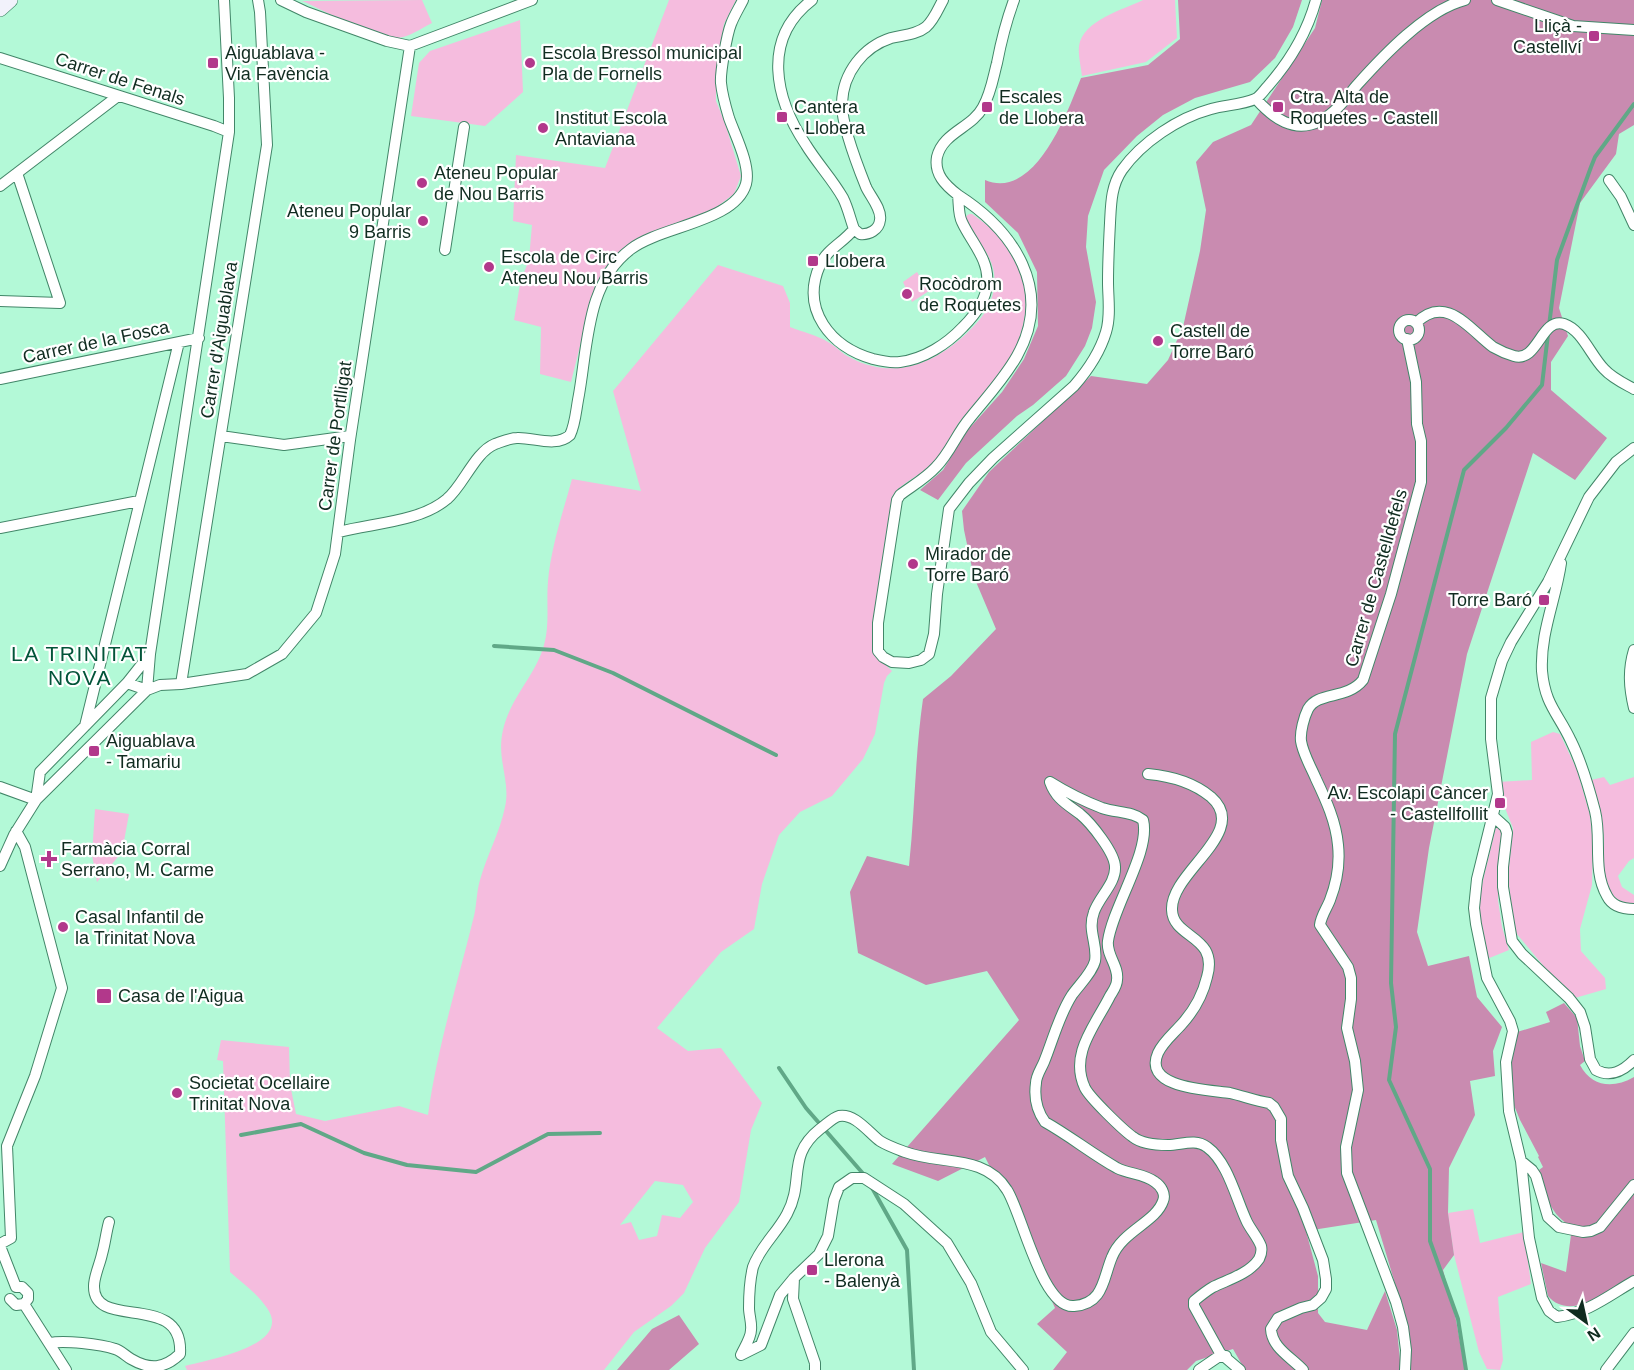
<svg xmlns="http://www.w3.org/2000/svg" width="1634" height="1370" font-family="Helvetica,sans-serif">
	<rect width="100%" height="100%" fill="#b3f9d7"/>
	<!-- green -->
	<path fill="#f5bcde" fill-rule="evenodd" d="M422 0 432 23C422 28 409 37 398 38 376 40 324 10 302 1Z
		M669 0H736L724 24 716 74V101L725 123 741 176 734 194 714 209 676 224 616 256 603 270 590 306 571 382 540 374 541 327 514 320 520 284 529 259 532 225 513 221 516 155 605 168Z
		M1143 0H1175L1177 38 1146 62 1082 76C1081 67 1078 55 1079 46 1083 20 1123 10 1143 0Z
		M520 20 523 92 485 126 411 116 419 63 430 51Z
		M969 214H972C1031 253 1042 313 1002 371 989 390 972 406 958 424 951 435 946 449 937 459 925 475 902 480 892 497L873 642 883 662 892 671 887 676 884 683 875 734 863 759 832 796 800 812 779 835 762 884 754 929 721 952 657 1028 688 1051 721 1048 762 1103 751 1130 739 1202 705 1248 684 1293 671 1306 634 1332 604 1370H187L185 1366C206 1360 294 1346 267 1308 258 1294 242 1283 230 1272L223 1061 217 1060 221 1040 289 1047 290 1084 296 1114 325 1121 399 1106 428 1115C437 1049 457 985 473 920 477 907 476 893 480 880 487 855 500 832 505 807 511 781 496 759 503 730 510 698 536 675 544 645 550 624 546 602 548 581 551 547 563 512 572 479L641 491 613 391 718 265 783 286 790 303V327C802 332 817 335 828 342 836 346 842 354 851 358 895 381 937 363 970 330 986 315 997 297 994 273 991 251 971 237 965 217ZM655 1181 683 1185 693 1202 680 1218 662 1215 657 1236 639 1240 631 1222 620 1225Z
		M917 272 929 291 912 302 903 282Z
		M1553 732 1560 734 1577 770 1590 815 1593 844 1592 885 1580 929 1581 951 1605 978 1606 989 1575 998 1546 969 1516 933 1512 913 1508 876 1513 828 1503 803 1498 782 1532 780 1531 742Z
		M1604 777 1610 785 1634 777V858L1629 861 1618 876 1622 887 1634 895V903C1628 905 1626 903 1621 901 1594 888 1607 854 1603 831 1601 814 1596 797 1591 780Z
		M95 809 129 814 122 852 97 882 92 855Z
		M1496 827 1501 828 1502 834 1498 900 1502 927 1509 950 1487 959 1478 906 1483 880Z
		M1473 1209 1480 1243 1524 1232 1531 1284 1498 1297 1503 1360 1500 1370 1487 1369 1479 1352 1454 1255 1448 1213Z"/>
	<!-- forest -->
	<path fill="#c98bb0" d="M1178 0H1302L1293 27 1275 58 1250 82 1195 98 1163 115 1137 136 1104 170 1088 216 1086 247 1096 302 1092 328 1085 346 1066 376 1033 405 1017 416 966 463 938 500 920 490 943 470 967 431 1002 392 1024 359 1038 326 1037 272 1018 233 985 202V180C1035 201 1067 113 1081 78L1148 65 1180 39Z
		M1322 0H1634V125L1619 134 1616 154 1580 203 1559 308 1568 336 1551 362V390L1607 438 1575 480 1533 453 1467 654 1429 848 1417 932 1428 966 1469 956 1477 997 1502 1027 1493 1051 1495 1076 1470 1081 1475 1115 1449 1168 1448 1213 1454 1255 1443 1270 1456 1320 1465 1370H1408V1327L1376 1220 1306 1231 1318 1276V1313L1325 1322 1367 1330 1385 1291 1397 1330 1401 1370H1245L1233 1349 1196 1361 1187 1370H1053L1067 1352 1037 1324 1055 1308 1011 1209 985 1157 938 1181 892 1164 1019 1020 987 971 926 985 858 953 850 892 867 856 909 866C915 810 915 754 923 699L951 676 996 629 974 577 964 530 962 511 989 472 1091 376 1147 384 1168 360 1183 327 1200 251 1206 210 1196 162 1213 142 1251 125 1315 28Z
		M1564 1003 1577 1018 1580 1046 1585 1061 1580 1065C1592 1087 1613 1089 1634 1077V1276C1611 1289 1571 1323 1548 1296L1541 1263 1566 1272 1571 1235 1569 1225C1548 1212 1546 1193 1539 1170L1543 1167 1538 1157 1539 1156 1520 1120 1511 1098 1512 1061 1517 1032 1550 1022 1546 1012Z
		M679 1315 699 1344 669 1370H617L652 1329Z"/>
	<g fill="none" stroke-linecap="round" stroke-linejoin="round">
		<!-- stream -->
		<path stroke="#60a887" stroke-width="4" d="M1549 326 1557 260 1591 167 1595 157 1634 104
			M494 646 554 650 613 673 776 755
			M779 1068 806 1108 866 1177
			M241 1135 301 1124 364 1153 407 1165 476 1172 548 1134 600 1133
			M871 1186 907 1250 914 1370
			M1466 1370 1458 1319 1430 1241V1169L1389 1080 1396 1027 1391 983 1395 734 1464 470 1506 428 1542 385 1548 334"/>
		<defs>
			<path id="street" d="M281 0 306 12 387 41 410 46 532 0
				M812 0C761 39 775 99 806 145 817 163 833 180 843 198 848 208 850 218 854 229
				M1497 0 1573 26 1634 30
				M0 58 214 126 229 132
				M1256 99C1273 118 1294 134 1320 121 1336 113 1346 98 1357 85 1383 56 1426 10 1465 0
				M1609 180 1621 197 1634 225
				M0 186 118 96
				M958 195C1014 231 1054 290 1017 356 1004 379 986 398 970 418 957 433 950 453 936 467 926 478 912 486 900 495L897 500 878 623V651L883 657 892 662 909 663 921 660 929 654 934 634 937 594 949 509 969 483 993 458 1074 386C1088 370 1100 352 1106 332 1111 316 1108 298 1108 282 1108 262 1109 242 1110 223 1111 204 1111 186 1122 170 1142 142 1178 118 1211 109 1224 105 1242 105 1255 99 1260 97 1264 90 1268 86 1290 61 1307 33 1316 0
				M854 229C843 243 827 249 820 265 800 310 831 347 873 359 881 361 892 363 900 362 924 359 947 344 963 327 975 315 986 301 987 284 990 260 971 242 962 222 958 214 959 203 958 195 945 185 934 174 937 157 943 132 972 128 983 107 991 93 993 78 997 63 1001 42 1007 19 1014 0
				M854 229 860 234C869 235 879 230 880 220 882 209 870 196 866 187 858 167 841 124 842 103 843 73 863 47 891 38 903 35 916 35 926 27 934 20 938 9 943 0
				M445 250 464 127
				M0 301 60 303 17 173
				M1399 330a10 10 0 1 1 20 0a10 10 0 1 1-20 0Z
				M1416 323C1446 293 1470 330 1493 347 1500 351 1507 354 1514 356 1538 363 1541 317 1564 324 1582 330 1591 356 1604 369 1612 378 1623 383 1634 389
				M0 379 199 338
				M221 436 284 445 350 436
				M1634 448 1616 462 1589 497 1548 582 1511 642 1502 661 1491 698V739L1498 794 1477 879 1474 908 1476 924 1487 978 1510 1021 1513 1031 1506 1062 1509 1111 1521 1161 1529 1238 1542 1298 1549 1311 1557 1317C1588 1313 1608 1296 1634 1281
				M0 528 139 501
				M339 532C373 523 420 522 447 499 463 486 475 452 495 444 501 442 510 438 517 438 533 437 556 448 570 435 575 425 576 411 578 400 588 349 585 283 631 249 661 226 735 222 746 184 751 166 735 135 729 118 726 108 722 94 721 83 720 73 727 34 731 24 734 16 739 8 743 0
				M1561 563C1556 599 1540 633 1542 671 1545 705 1558 713 1571 741 1582 763 1589 788 1595 811 1602 839 1592 870 1607 896 1612 906 1623 909 1634 909
				M1634 650C1628 670 1629 687 1634 708
				M127 683 147 690 160 685 181 684 247 674 282 654 316 613 335 554 350 440 410 46
				M181 684 267 145 260 12 258 0
				M85 726 179 342
				M1148 774C1170 776 1193 782 1211 797 1251 832 1170 872 1172 910 1173 939 1219 935 1207 977 1203 994 1193 1012 1181 1025 1173 1034 1163 1042 1158 1053 1142 1089 1211 1090 1230 1093 1243 1096 1256 1101 1269 1103L1274 1107 1281 1119V1140L1288 1176 1303 1208 1323 1260 1326 1279V1289L1321 1298 1313 1305 1301 1308 1278 1318 1271 1329C1272 1348 1291 1357 1303 1370
				M1050 782C1066 792 1084 801 1102 808 1116 813 1132 811 1143 820 1151 851 1113 906 1108 941 1106 955 1119 966 1117 980 1117 986 1113 991 1110 996 1095 1026 1069 1054 1085 1088 1090 1098 1123 1130 1133 1137 1142 1144 1156 1145 1168 1145 1181 1145 1195 1138 1207 1147 1228 1162 1236 1199 1247 1222 1251 1230 1258 1238 1261 1246 1262 1250 1261 1255 1259 1259 1249 1274 1227 1280 1213 1287 1206 1291 1200 1296 1194 1301V1306L1220 1353 1240 1370
				M0 787 36 800
				M36 800 40 772 127 683 150 654
				M1493 816 1505 827 1507 833 1503 867V887L1512 941 1522 954 1569 998 1580 1012 1585 1027 1590 1059 1596 1070C1611 1078 1623 1071 1634 1060
				M0 866 14 835 36 800 147 690 150 654 229 132V98L224 0
				M1521 1161 1532 1170 1536 1176 1548 1217 1559 1227 1583 1232 1591 1231 1600 1227 1634 1185
				M0 1244 11 1238 7 1146 35 1076 62 988 25 847 16 831
				M0 1246 16 1287
				M794 1278 793 1299 815 1363V1370
				M16 1287H22L28 1293V1299L24 1304
				M10 1299 16 1305 24 1304
				M24 1304 66 1370
				M50 1343C63 1340 101 1344 115 1349 120 1350 126 1356 131 1359 150 1370 164 1369 180 1354 184 1290 93 1332 94 1286 94 1276 100 1264 102 1254 105 1244 106 1233 109 1222
				M741 1355C744 1348 751 1338 751 1330 752 1323 749 1315 749 1308 749 1295 750 1279 753 1267 760 1247 777 1233 787 1214 805 1181 786 1156 820 1129 826 1125 832 1118 839 1116 855 1113 869 1133 880 1141 888 1146 897 1149 905 1152 940 1165 985 1154 1007 1190 1022 1213 1042 1309 1074 1306 1104 1304 1103 1278 1112 1257 1122 1231 1156 1222 1163 1201 1166 1194 1161 1186 1155 1182 1145 1174 1129 1174 1117 1168 1092 1154 1070 1136 1045 1122 1037 1111 1034 1097 1036 1083 1036 1076 1041 1069 1044 1062 1053 1040 1059 1015 1072 995 1079 985 1092 973 1095 961 1098 944 1087 931 1094 912 1099 897 1116 883 1115 867 1115 853 1091 823 1080 814 1067 804 1056 799 1050 782
				M741 1355 761 1345 780 1295 794 1278 819 1254 828 1236 834 1200 839 1187 852 1178H864L904 1204 947 1243 971 1283 991 1332 1023 1370
				M1199 1370 1218 1357 1226 1356
				M1405 1370 1406 1350 1403 1327 1396 1302 1347 1173 1346 1147 1358 1090 1355 1061 1347 1028 1351 999V978L1348 967 1320 925C1321 916 1327 908 1330 900 1337 882 1340 864 1338 845 1336 822 1326 800 1316 779 1311 767 1303 754 1301 741 1300 732 1304 717 1308 709 1318 691 1347 700 1363 680L1391 594 1421 482V441L1417 424 1416 382 1407 339
				M1606 1370 1634 1333"/>
			<path id="secondary" d="M0 9 10 0"/>
		</defs>
		<!-- street casing -->
		<use href="#street" stroke="#428668" stroke-width="12"/>
		<!-- secondary casing -->
		<use href="#secondary" stroke="#428668" stroke-width="16"/>
		<!-- street -->
		<use href="#street" stroke="#fff" stroke-width="10"/>
		<!-- secondary -->
		<use href="#secondary" stroke="#f2f2fb" stroke-width="15"/>
	</g>
	<!-- markers -->
	<g fill="#b2388b" stroke="#fff" stroke-width="2">
		<rect x="1588" y="30" width="12" height="12" rx="3"/>
		<rect x="207" y="57" width="12" height="12" rx="3"/>
		<circle cx="530" cy="63" r="6"/>
		<rect x="981" y="101" width="12" height="12" rx="3"/>
		<rect x="1272" y="101" width="12" height="12" rx="3"/>
		<rect x="776" y="111" width="12" height="12" rx="3"/>
		<circle cx="543" cy="128" r="6"/>
		<circle cx="422" cy="183" r="6"/>
		<circle cx="423" cy="221" r="6"/>
		<rect x="807" y="255" width="12" height="12" rx="3"/>
		<circle cx="489" cy="267" r="6"/>
		<circle cx="907" cy="294" r="6"/>
		<circle cx="1158" cy="341" r="6"/>
		<circle cx="913" cy="564" r="6"/>
		<rect x="1538" y="594" width="12" height="12" rx="3"/>
		<rect x="88" y="745" width="12" height="12" rx="3"/>
		<rect x="1494" y="797" width="12" height="12" rx="3"/>
		<path d="M46 850h6v6h6v6h-6v6h-6v-6h-6v-6h6z"/>
		<circle cx="63" cy="927" r="6"/>
		<rect x="96" y="988" width="16" height="16" rx="3"/>
		<circle cx="177" cy="1093" r="6"/>
		<rect x="806" y="1264" width="12" height="12" rx="3"/>
	</g>
	<g text-anchor="middle" stroke-width="4.5" stroke-linejoin="round" paint-order="stroke">
		<!-- poi labels -->
		<g font-size="18" fill="#102c20" stroke="#fff" text-anchor="start">
			<text x="1582" y="32" text-anchor="end">Lliçà -<tspan x="1582" dy="21">Castellví</tspan></text>
			<text x="225" y="59">Aiguablava -<tspan x="225" dy="21">Via Favència</tspan></text>
			<text x="542" y="59">Escola Bressol municipal<tspan x="542" dy="21">Pla de Fornells</tspan></text>
			<text x="999" y="103">Escales<tspan x="999" dy="21">de Llobera</tspan></text>
			<text x="1290" y="103">Ctra. Alta de<tspan x="1290" dy="21">Roquetes - Castell</tspan></text>
			<text x="794" y="113">Cantera<tspan x="794" dy="21">- Llobera</tspan></text>
			<text x="555" y="124">Institut Escola<tspan x="555" dy="21">Antaviana</tspan></text>
			<text x="434" y="179">Ateneu Popular<tspan x="434" dy="21">de Nou Barris</tspan></text>
			<text x="411" y="217" text-anchor="end">Ateneu Popular<tspan x="411" dy="21">9 Barris</tspan></text>
			<text x="501" y="263">Escola de Circ<tspan x="501" dy="21">Ateneu Nou Barris</tspan></text>
			<text x="825" y="267">Llobera</text>
			<text x="919" y="290">Rocòdrom<tspan x="919" dy="21">de Roquetes</tspan></text>
			<text x="1170" y="337">Castell de<tspan x="1170" dy="21">Torre Baró</tspan></text>
			<text x="925" y="560">Mirador de<tspan x="925" dy="21">Torre Baró</tspan></text>
			<text x="1532" y="606" text-anchor="end">Torre Baró</text>
			<text x="106" y="747">Aiguablava<tspan x="106" dy="21">- Tamariu</tspan></text>
			<text x="1488" y="799" text-anchor="end">Av. Escolapi Càncer<tspan x="1488" dy="21">- Castellfollit</tspan></text>
			<text x="61" y="855">Farmàcia Corral<tspan x="61" dy="21">Serrano, M. Carme</tspan></text>
			<text x="75" y="923">Casal Infantil de<tspan x="75" dy="21">la Trinitat Nova</tspan></text>
			<text x="118" y="1002">Casa de l'Aigua</text>
			<text x="189" y="1089">Societat Ocellaire<tspan x="189" dy="21">Trinitat Nova</tspan></text>
			<text x="824" y="1266">Llerona<tspan x="824" dy="21">- Balenyà</tspan></text>
		</g>
		<!-- street labels -->
		<g font-size="18" fill="#102c20" stroke="#fff">
			<text transform="translate(120 79) rotate(18)" y="6">Carrer de Fenals</text>
			<text transform="translate(219 340) rotate(-81)" y="6">Carrer d'Aiguablava</text>
			<text transform="translate(96 342) rotate(-12)" y="6">Carrer de la Fosca</text>
			<text transform="translate(335 436) rotate(-82)" y="6">Carrer de Portlligat</text>
			<text transform="translate(1376 578) rotate(-74)" y="6">Carrer de Castelldefels</text>
		</g>
		<!-- quarter labels -->
		<g font-size="21" letter-spacing="1.5" fill="#025439" stroke="#fff">
			<text x="80" y="661">LA TRINITAT<tspan x="80" dy="24">NOVA</tspan></text>
		</g>
	</g>
	<!-- north arrow -->
	<g transform="translate(1586 1322) rotate(147)" stroke="#ffffff" stroke-width="4.5" paint-order="stroke">
	<path d="M0-4.5L10 22L0 15L-10 22Z" fill="#102c20"/>
	<text y="-9" font-size="16" font-weight="bold" text-anchor="middle" fill="#102c20">N</text>
	</g>
</svg>
